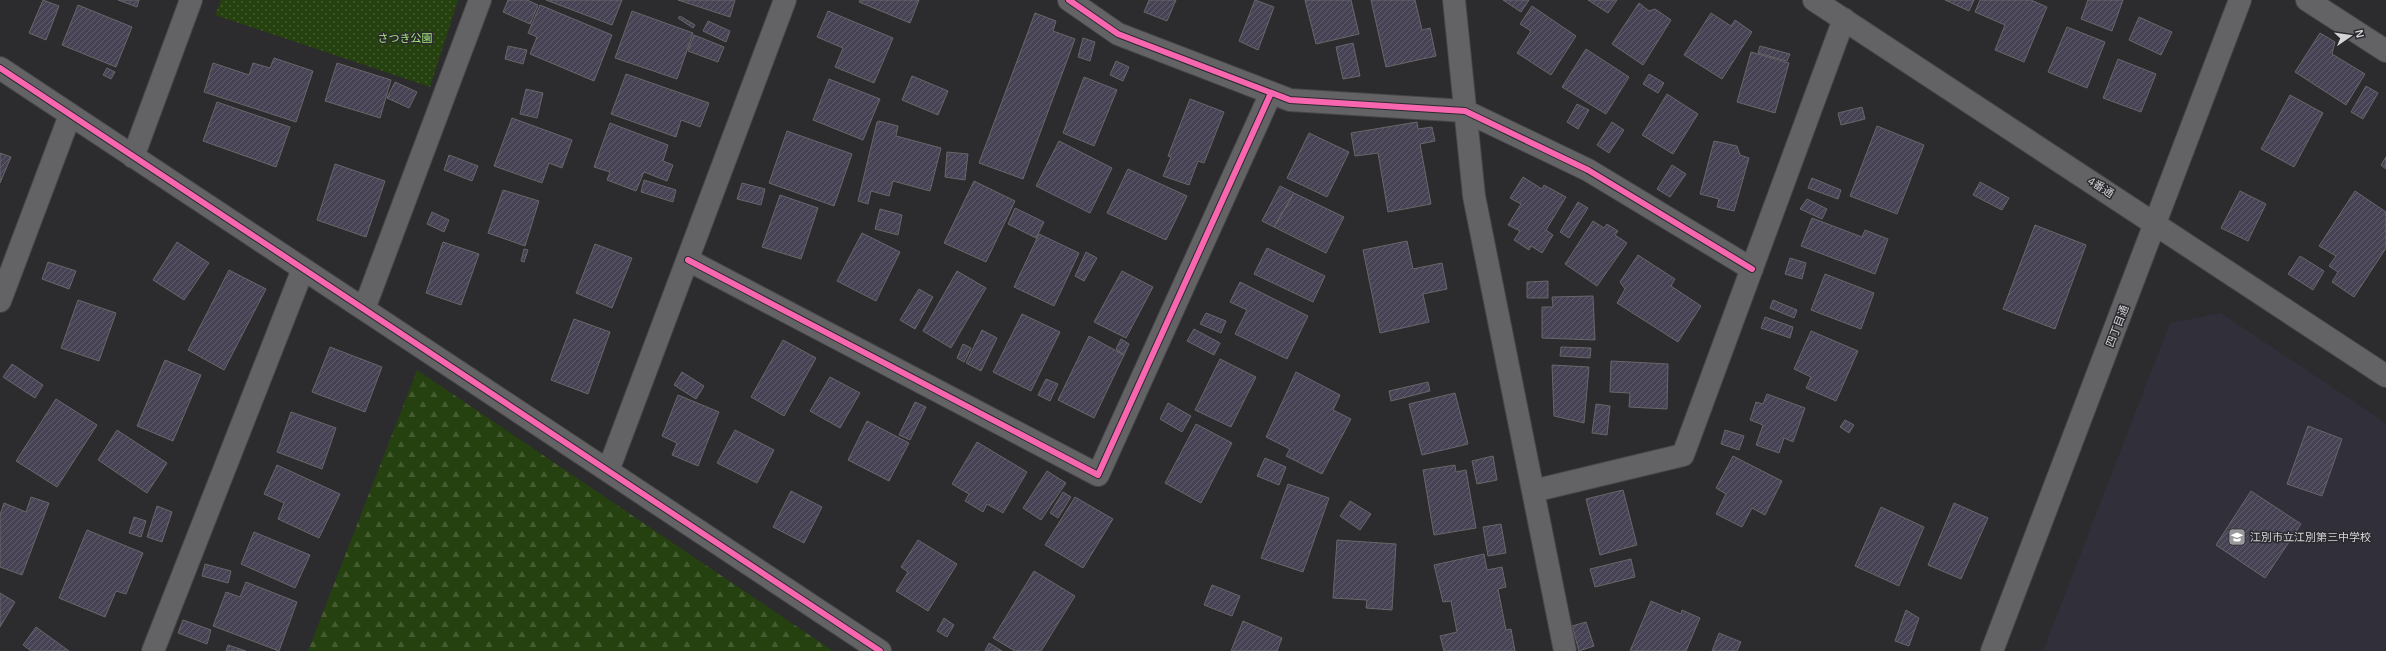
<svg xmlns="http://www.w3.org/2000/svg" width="2386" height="651" font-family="Helvetica,'Noto Sans JP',sans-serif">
	<defs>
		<pattern id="grass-dots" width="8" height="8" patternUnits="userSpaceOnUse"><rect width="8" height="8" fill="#264110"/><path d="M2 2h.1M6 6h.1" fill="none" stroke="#455c32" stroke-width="1.8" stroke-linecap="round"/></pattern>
		<pattern id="forest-firs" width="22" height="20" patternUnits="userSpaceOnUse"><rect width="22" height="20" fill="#264110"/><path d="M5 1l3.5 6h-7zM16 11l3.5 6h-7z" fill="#455c32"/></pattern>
		<pattern id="building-hatch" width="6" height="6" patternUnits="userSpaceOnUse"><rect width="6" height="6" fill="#484354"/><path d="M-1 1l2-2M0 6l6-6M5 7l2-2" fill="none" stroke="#625d6c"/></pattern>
	</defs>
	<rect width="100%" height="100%" fill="#2c2b2e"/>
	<!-- built -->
	<path fill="#312f39" d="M2221 313 2386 423V651H2043L2170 323Z"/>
	<!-- grass -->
	<path fill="url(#grass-dots)" d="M221 0H458L430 87 215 15Z"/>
	<!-- forest -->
	<path fill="url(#forest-firs)" d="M417 370 833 651H308Z"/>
	<!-- building -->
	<path fill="url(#building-hatch)" stroke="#676769" d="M43 0 59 6 46 40 29 33Z
		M118 0H139L137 7Z
		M508 0H527L538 5 530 24 503 12Z
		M546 0H622L612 25Z
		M678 0H735L730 17Z
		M860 0H919L910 23 859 2Z
		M1149 0H1176L1167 21 1144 12Z
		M1255 0 1274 7 1258 50 1239 41Z
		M1305 0H1351L1359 34 1316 44Z
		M1371 0H1415L1422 30 1430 28 1436 56 1386 67Z
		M1503 0H1529L1521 12Z
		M1588 0H1617L1608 13Z
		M1945 0H1974L1969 11Z
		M1980 0H2031L2047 7 2024 62 1995 50 2005 25 1975 12Z
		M2088 0H2123L2112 31 2081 19Z
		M1639 3 1649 11 1655 9 1671 20 1643 65 1612 44Z
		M78 5 132 27 116 67 62 45Z
		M540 5 612 35 594 81 530 54 537 37 528 33Z
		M1532 6 1576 36 1551 75 1517 53 1531 31 1520 24Z
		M632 11 693 33 677 79 615 58Z
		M828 11 893 38 874 83 835 67 843 48 817 37Z
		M1035 13 1056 21 1053 31 1075 39 1023 179 979 163Z
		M1711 13 1731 26 1735 20 1752 32 1722 79 1684 55Z
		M680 16 695 25 693 28 678 18Z
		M2139 17 2172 32 2161 55 2129 40Z
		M708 21 730 31 726 42 703 31Z
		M2067 27 2105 42 2087 88 2048 72Z
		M2320 33 2335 42 2332 54 2365 74 2346 105 2295 72Z
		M694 35 724 47 718 62 688 51Z
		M1083 38 1095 42 1090 61 1078 57Z
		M1353 43 1360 76 1343 79 1336 47Z
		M508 46 527 50 523 64 505 59Z
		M1760 46 1790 54 1787 61 1758 53Z
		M1586 49 1629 77 1606 114 1562 87Z
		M1751 52 1789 63 1775 113 1737 102Z
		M274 58 313 71 296 122 204 92 213 63 249 75 253 63 270 68Z
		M2118 59 2156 74 2141 112 2103 98Z
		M1116 61 1129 67 1123 81 1110 75Z
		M337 63 391 80 380 118 325 101Z
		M107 68 115 72 111 79 103 75Z
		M626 74 709 103 700 127 681 120 676 137 611 114Z
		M1649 74 1664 83 1658 93 1643 84Z
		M912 76 948 91 938 115 902 100Z
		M1084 77 1117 90 1094 146 1063 133Z
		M829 79 880 99 863 140 813 120Z
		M395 82 417 92 409 108 387 98Z
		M2366 86 2378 93 2363 119 2351 112Z
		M526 89 543 93 537 118 520 114Z
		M1667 94 1698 114 1673 154 1642 135Z
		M2290 95 2323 113 2294 167 2261 149Z
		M1190 99 1224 112 1204 163 1198 161 1189 185 1163 176 1171 157 1168 156Z
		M217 102 290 127 276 167 203 141Z
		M1577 104 1589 110 1578 129 1567 122Z
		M1862 107 1865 119 1841 125 1838 113Z
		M512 118 572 140 562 168 549 163 542 183 494 166Z
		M879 121 898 126 896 136 941 148 930 191 893 181 889 196 871 191 868 204 858 201 877 122Z
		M1417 122 1418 129 1432 127 1435 141 1420 144 1431 204 1388 212 1378 153 1355 156 1351 133Z
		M1612 122 1624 130 1609 153 1597 145Z
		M610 123 668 145 663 161 673 165 667 181 644 172 636 191 607 180 610 172 594 167Z
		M1877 126 1924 145 1897 214 1850 196Z
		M787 131 852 154 834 206 769 183Z
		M1309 133 1349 152 1327 197 1287 178Z
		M1059 141 1112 168 1090 213 1036 186Z
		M1714 141 1737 146 1740 155 1749 158 1734 211 1717 207 1719 199 1700 194Z
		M947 152 968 154 965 180 945 177Z
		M0 153 11 157 0 183Z
		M449 155 478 166 472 181 444 170Z
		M2386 157V169L2381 165Z
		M335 164 385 181 366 237 317 220Z
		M1672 165 1686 174 1670 197 1657 189Z
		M1128 169 1187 196 1166 240 1107 213Z
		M1523 177 1542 189 1544 185 1566 197 1546 230 1553 235 1542 253 1531 246 1529 250 1514 240 1520 231 1508 225 1521 204 1510 198Z
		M1812 178 1841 190 1838 199 1808 188Z
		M644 180 676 190 673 202 641 192Z
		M974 181 1015 201 986 262 944 243Z
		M1980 182 2009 198 2002 210 1973 195Z
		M742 183 765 189 761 205 737 199Z
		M1280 186 1294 193 1274 227 1262 221Z
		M503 190 539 201 525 246 488 233Z
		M2240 191 2266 204 2248 241 2221 228Z
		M2355 191 2386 212V248L2354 297 2332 282 2338 272 2329 266 2336 256 2319 246Z
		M1294 193 1344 217 1326 253 1274 227Z
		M780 195 818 208 801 259 762 247Z
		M1807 199 1827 209 1822 219 1800 209Z
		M1578 202 1588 208 1569 238 1560 232Z
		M1015 208 1044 222 1036 238 1008 224Z
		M880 209 902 215 898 235 875 229Z
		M432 212 449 220 444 232 427 224Z
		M1812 218 1862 237 1865 230 1888 239 1875 274 1801 246Z
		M1593 221 1604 228 1607 224 1618 231 1615 235 1627 243 1597 286 1565 264Z
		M2035 225 2086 245 2055 329 2003 309Z
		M862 233 900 252 876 301 837 281Z
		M1039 234 1079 253 1054 306 1014 287Z
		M1407 241 1413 269 1442 263 1447 289 1423 294 1429 322 1380 333 1363 250Z
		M177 242 209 263 184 300 153 280Z
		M443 242 479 254 461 305 426 293Z
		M595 244 632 258 612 308 576 293Z
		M1267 248 1325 276 1313 302 1254 274Z
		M524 249 528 250 524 262 521 261Z
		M1086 252 1097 258 1084 281 1075 276Z
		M1638 255 1675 279 1671 286 1701 306 1678 342 1617 303 1625 289 1620 282Z
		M2300 256 2324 271 2313 290 2288 274Z
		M1790 258 1806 263 1802 279 1785 274Z
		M48 262 76 271 69 289 42 279Z
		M229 270 266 289 224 370 188 350Z
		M957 271 986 288 951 348 923 331Z
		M1122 271 1153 287 1126 338 1094 322Z
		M1825 274 1874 293 1861 329 1811 310Z
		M1548 281V298H1527V282Z
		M1240 282 1308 316 1287 359 1235 334 1247 310 1230 302Z
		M919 289 933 297 915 329 900 320Z
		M1593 296 1595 340 1542 338V307H1553L1552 297Z
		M78 300 116 313 99 361 61 348Z
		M1773 300 1797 310 1794 318 1770 308Z
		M1206 313 1226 321 1221 333 1200 324Z
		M1022 314 1060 332 1031 391 993 372Z
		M1765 317 1793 327 1790 338 1761 328Z
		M574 319 610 332 588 394 551 380Z
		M1194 329 1220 343 1214 355 1187 341Z
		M982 330 997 338 981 371 966 363Z
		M1811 331 1858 351 1836 401 1806 388 1811 377 1794 369Z
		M1089 336 1124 355 1094 418 1058 400Z
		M1121 339 1129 344 1124 355 1116 349Z
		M783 340 816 358 784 416 751 397Z
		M963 344 971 348 964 362 957 358Z
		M330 347 382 367 365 412 312 392Z
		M1561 347 1591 348 1590 358 1560 356Z
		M1220 359 1256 377 1231 427 1195 410Z
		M165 360 201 375 173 441 137 426Z
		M1611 361 1668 364 1667 409 1629 407 1630 393 1610 392Z
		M12 364 43 385 35 398 3 377Z
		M1552 365 1589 367 1584 423 1554 416Z
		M682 372 704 386 696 399 674 385Z
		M1296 372 1340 395 1333 410 1351 419 1322 474 1286 456 1290 449 1266 437Z
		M830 377 860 393 840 428 810 411Z
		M1046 379 1058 384 1050 401 1038 395Z
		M1428 382 1430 391 1391 401 1389 391Z
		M1455 393 1468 444 1422 455 1409 404Z
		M1767 394 1805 408 1793 442 1784 438 1779 453 1756 445 1763 425 1750 420 1756 402 1763 404Z
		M678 395 719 412 698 466 672 455 677 443 662 436Z
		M56 399 97 425 57 487 16 461Z
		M915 402 926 407 910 440 899 435Z
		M1168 403 1191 416 1182 432 1160 419Z
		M1596 404 1610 406 1607 435 1592 433Z
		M291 412 336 428 322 469 277 452Z
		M1845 420 1854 425 1849 433 1840 427Z
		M867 421 909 443 889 481 848 460Z
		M1196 424 1232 443 1201 503 1165 483Z
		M2308 426 2342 439 2322 496 2287 484Z
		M117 430 167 463 147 493 98 460Z
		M735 430 774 450 757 483 717 463Z
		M1725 430 1744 436 1739 450 1721 444Z
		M977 442 1027 472 1003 513 987 504 983 512 965 501 969 494 952 484Z
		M1493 456 1497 480 1477 484 1472 461Z
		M1733 456 1782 481 1765 515 1752 508 1742 527 1716 514 1726 494 1716 488Z
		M1265 458 1286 467 1279 485 1257 476Z
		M277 465 340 494 319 538 278 519 284 503 264 494Z
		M1455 465 1456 472 1466 470 1476 528 1434 535 1423 470Z
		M1047 471 1066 483 1041 520 1023 508Z
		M1288 484 1329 498 1303 572 1261 558Z
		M1623 490 1637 545 1600 555 1586 499Z
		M791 491 822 507 804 543 773 527Z
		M2251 491 2301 524 2265 578 2216 545Z
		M1063 492 1071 497 1058 518 1050 513Z
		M31 497 49 503 22 575 0 567V515L4 503 26 512Z
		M1075 497 1113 519 1083 568 1045 545Z
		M1350 501 1371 514 1360 530 1340 516Z
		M1954 503 1988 518 1961 579 1928 565Z
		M157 506 172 512 162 542 147 537Z
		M1881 507 1924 527 1899 586 1855 566Z
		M134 517 146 521 141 537 129 533Z
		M1501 524 1506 553 1488 556 1483 527Z
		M87 530 143 553 126 594 116 591 105 617 59 598Z
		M254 532 310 555 295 588 241 564Z
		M918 540 957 564 928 611 896 591 908 572 901 567Z
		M1337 540 1396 544 1392 610 1366 608 1367 600 1333 598Z
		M1484 554 1487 570 1502 567 1506 587 1498 589 1506 630 1511 629 1515 651H1444L1440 636 1457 632 1451 601 1443 602 1434 565Z
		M1631 559 1635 577 1595 587 1590 569Z
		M205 564 231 571 228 583 202 576Z
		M1034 571 1075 596 1041 651H1015L993 638Z
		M246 582 297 602 279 651 213 626 226 592 240 597Z
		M1212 585 1240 596 1232 616 1204 605Z
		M0 593 15 602 0 627Z
		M1651 601 1681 614 1682 610 1700 618 1686 651H1630Z
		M1906 610 1919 618 1909 646 1895 641Z
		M944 618 954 625 947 637 937 631Z
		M183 620 211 630 207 644 178 633Z
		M1243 621 1282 638 1277 651H1231Z
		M1586 622 1594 646 1579 651 1572 626Z
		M36 627 69 651H31L23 645Z
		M1719 633 1741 642 1737 651H1712Z
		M989 643 1002 651H985Z
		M228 645 246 651H226Z"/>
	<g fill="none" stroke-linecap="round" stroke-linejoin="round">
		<defs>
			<path id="minor" d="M1069 0 1118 34 1290 100 1465 111 1588 170 1752 269
				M1454 0 1474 196 1565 651
				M2307 0 2386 51
				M0 68 880 651
				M133 157 191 0
				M688 260 1098 475 1271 93
				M0 301 70 115
				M364 309 480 0
				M608 471 785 0
				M1533 491 1683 455 1844 19
				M153 651 303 269"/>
			<path id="tertiary" d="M1814 0 2386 376
				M1992 651 2240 0"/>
		</defs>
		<!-- minor casing -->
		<use href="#minor" stroke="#474649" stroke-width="24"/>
		<!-- tertiary casing -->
		<use href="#tertiary" stroke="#474649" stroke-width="24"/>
		<!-- minor -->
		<use href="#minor" stroke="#636365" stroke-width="22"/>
		<!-- tertiary -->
		<use href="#tertiary" stroke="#636365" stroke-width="22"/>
		<defs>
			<path id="cycleway" d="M1069 0 1118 34 1290 100 1465 111 1588 170 1752 269
				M0 68 880 651
				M688 260 1098 475 1271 93"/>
		</defs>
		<!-- cycleway casing -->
		<use href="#cycleway" stroke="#2b2a2f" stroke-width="8"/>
		<!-- cycleway -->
		<use href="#cycleway" stroke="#f766af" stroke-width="6"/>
	</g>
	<!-- icons -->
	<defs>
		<symbol id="school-square" viewBox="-11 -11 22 22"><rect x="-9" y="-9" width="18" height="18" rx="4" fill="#99999c" stroke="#2b2a2f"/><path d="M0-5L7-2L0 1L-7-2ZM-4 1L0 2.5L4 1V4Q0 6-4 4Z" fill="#fff"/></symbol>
	</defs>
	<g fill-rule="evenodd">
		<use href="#school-square" x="2227" y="527" width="20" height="20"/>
	</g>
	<g text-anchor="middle" stroke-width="3" stroke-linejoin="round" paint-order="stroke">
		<!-- park labels -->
		<g font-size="11" fill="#a3e879" stroke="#2b2a2f">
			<text x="405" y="42">さつき公園</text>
		</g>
		<!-- street labels -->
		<g font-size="11" fill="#d4d4d7" stroke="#2b2a2f">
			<text transform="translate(2101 187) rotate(33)" y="4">4番通</text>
			<text transform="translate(2117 326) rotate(-69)" y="4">四丁目通</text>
		</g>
		<!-- poi labels -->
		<g font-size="11" fill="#d4d4d7" stroke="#2b2a2f" text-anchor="start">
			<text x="2250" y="541">江別市立江別第三中学校</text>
		</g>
	</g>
	<!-- north arrow -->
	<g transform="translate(2350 36) rotate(77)" stroke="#2b2a2f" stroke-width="3" paint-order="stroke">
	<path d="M0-3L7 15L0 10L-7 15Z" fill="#d4d4d7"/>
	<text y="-6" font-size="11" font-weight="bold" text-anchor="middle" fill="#d4d4d7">N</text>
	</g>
</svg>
